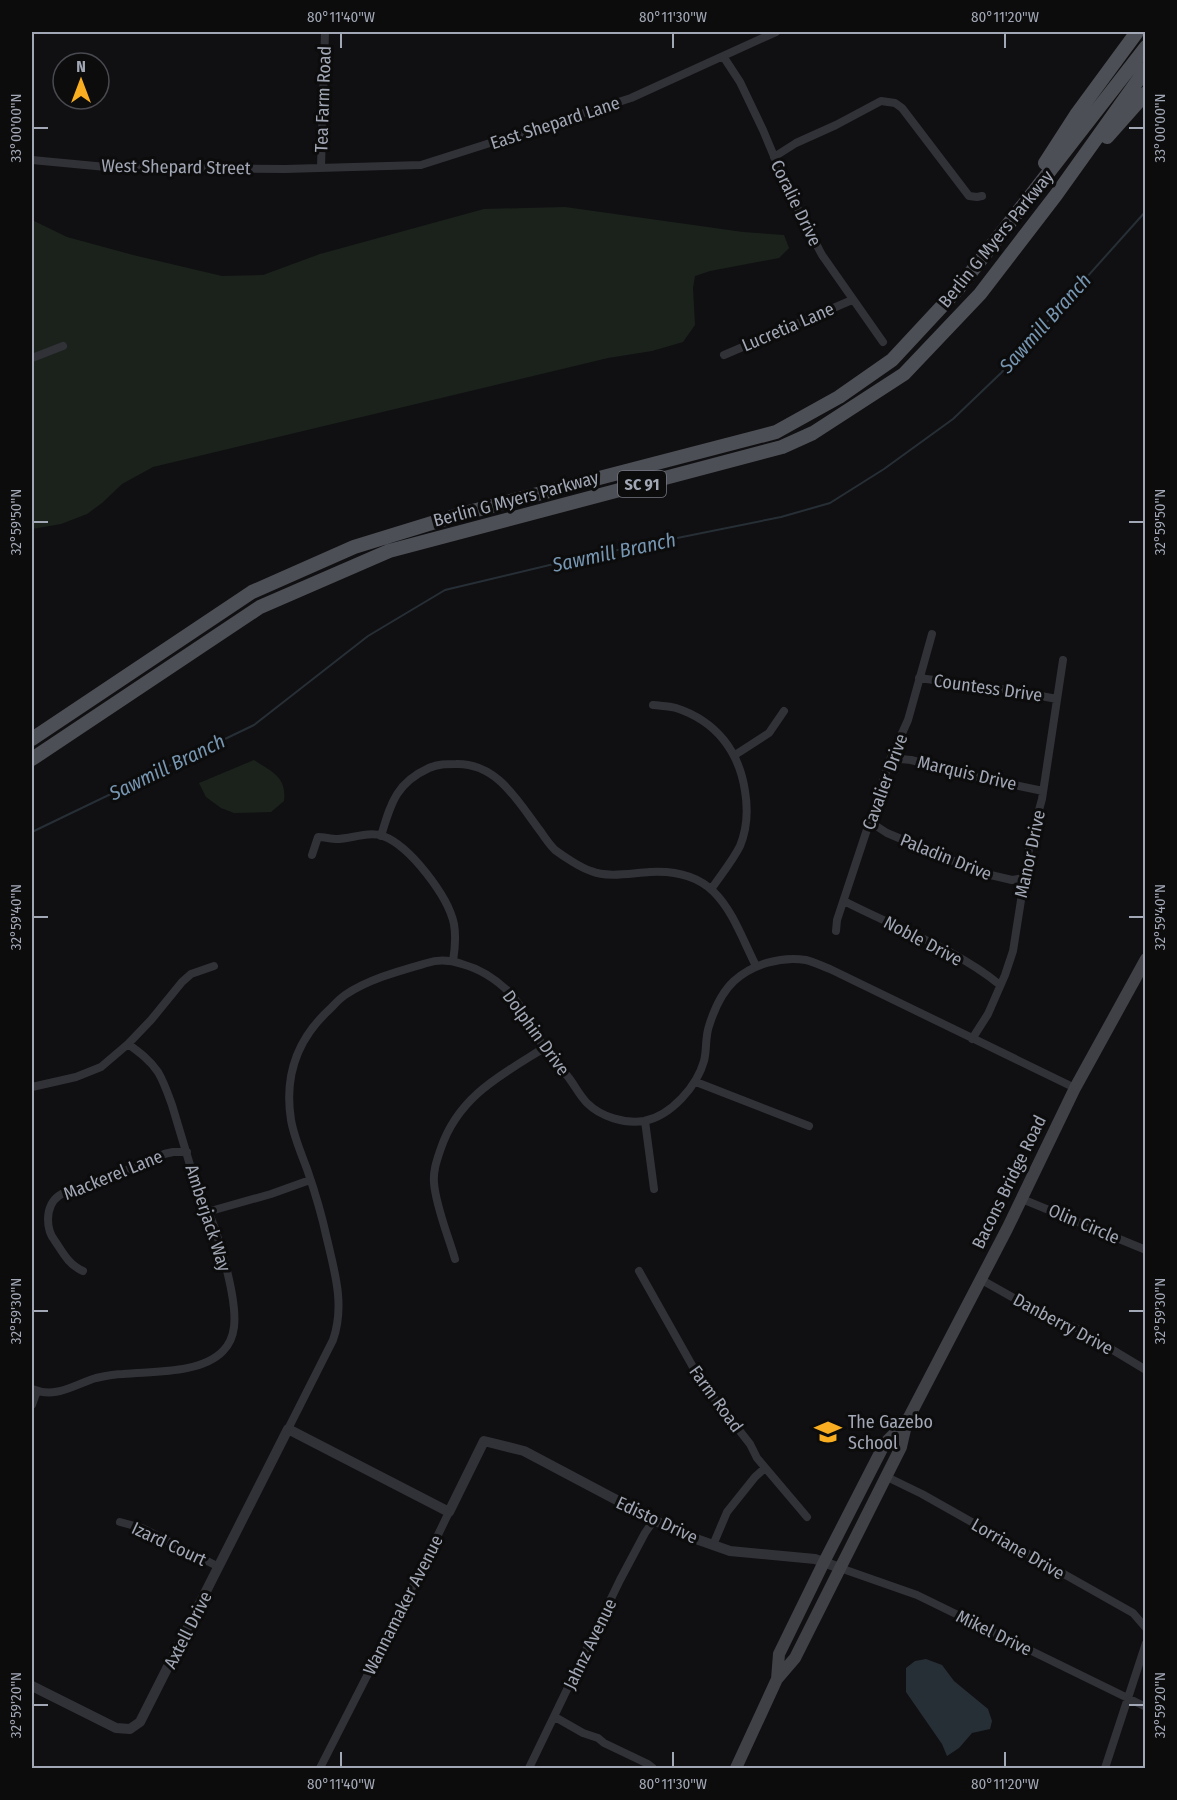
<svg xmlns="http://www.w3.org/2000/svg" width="1177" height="1800" font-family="'Fira Sans Condensed',sans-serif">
	<rect width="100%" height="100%" fill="#101012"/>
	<!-- green -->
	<path fill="#1b221c" d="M565 207 743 232 784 235 789 248 779 258 710 271 695 276 693 288 695 325 683 342 652 351 608 358 153 467 122 484 102 503 87 514 61 524 32 529V220L67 237 133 255 222 276 263 275 320 254 484 209Z
		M254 760C272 772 287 777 284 801L271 812 234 813 221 808 206 797 199 783Z"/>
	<!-- water -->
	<path fill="#272f36" d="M926 1659 942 1665 954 1681 988 1709 992 1721 990 1729 972 1733 959 1748 947 1756 942 1744 906 1692V1668L915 1661Z"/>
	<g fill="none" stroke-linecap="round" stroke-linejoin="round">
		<!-- stream -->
		<path stroke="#272f36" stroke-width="2" d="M32 832 254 725 368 636 445 590 583 557 781 517 830 503 884 469 953 419 1001 373 1146 211"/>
		<!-- minor -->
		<path stroke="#313237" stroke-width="8" d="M723 56 740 82 763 130 789 192 822 255 883 342
			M774 157 796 143 836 125 881 101 895 103 902 108 969 196 977 197 982 196
			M32 160 106 167 285 169 421 165 631 98 776 32
			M321 167 325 32
			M724 355 852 300
			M32 358 63 346
			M919 678 1009 690 1057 699
			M653 705C661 706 669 706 676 708 716 721 739 751 745 791 748 809 747 829 740 846 733 860 721 875 712 888
			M735 755 769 733 784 711
			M890 760 901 759 911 760 986 779 1043 791
			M870 822 887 833 982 873 1012 880 1024 878
			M381 836C391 803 396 783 429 768 438 764 446 764 456 764 498 763 518 802 541 832 545 838 550 845 555 850 563 856 581 868 591 871 608 878 631 873 650 872 719 868 730 913 756 966
			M312 855 318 837C324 837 331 839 337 839 351 839 368 831 383 836 410 846 448 896 454 924 456 936 455 949 453 961
			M844 901C896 928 955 948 1000 985
			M836 931 837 920 890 760 908 720 932 634
			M972 1039 988 1014 1005 975 1013 951 1030 843 1042 799 1063 660
			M696 1082 809 1126
			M32 1087 76 1077 101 1067 128 1044 151 1020 182 982 191 974 214 966
			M645 1121 654 1189
			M1022 1199 1146 1250
			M207 1212 271 1194 310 1180
			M455 1259C448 1235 436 1207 434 1183 433 1170 437 1160 441 1148 459 1096 501 1075 544 1048
			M83 1271C69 1265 63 1253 55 1241 50 1235 48 1228 48 1219 49 1187 78 1191 99 1182 121 1172 143 1164 164 1154L173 1152H187
			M639 1271 702 1383 750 1444 757 1458 807 1517
			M980 1279 1019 1301 1078 1329 1146 1370
			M32 1389C56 1399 73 1385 96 1378 105 1376 114 1374 123 1374 152 1371 201 1374 223 1351 229 1345 233 1335 234 1327 237 1302 223 1254 215 1229 209 1211 199 1194 193 1175 186 1152 179 1128 172 1105 168 1094 164 1082 158 1072 150 1060 139 1052 128 1044
			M32 1405 37 1391
			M288 1429 333 1340C345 1306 335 1273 327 1239 322 1216 315 1192 307 1169 301 1153 294 1137 291 1120 284 1076 297 1039 330 1009 335 1004 339 999 345 995 369 979 399 971 427 963 439 959 450 960 462 964 480 969 497 980 510 993 524 1008 532 1028 543 1046 550 1057 560 1067 569 1078 575 1086 580 1096 587 1103 601 1117 625 1124 644 1121 671 1116 697 1086 704 1061 707 1050 705 1037 709 1026 714 1010 722 992 734 981 753 964 781 956 806 960 814 962 822 966 830 969L1075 1088
			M885 1476 922 1494 1133 1613 1146 1628
			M120 1522 142 1528 219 1567
			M713 1545 727 1512 755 1477 765 1468
			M840 1568 917 1595 1146 1707
			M555 1717 583 1733 598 1738 604 1743 648 1764 653 1768
			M320 1768 423 1566 449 1512
			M529 1768 620 1580 645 1533 654 1520
			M1105 1768 1146 1643"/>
		<!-- tertiary -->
		<path stroke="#313237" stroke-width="10" d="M32 1686 116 1728 130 1729 140 1722 288 1429 449 1512 484 1441 524 1451 679 1533 730 1551 815 1559 840 1568"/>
		<!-- secondary -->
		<path stroke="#3f4147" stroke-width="12" d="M777 1679 779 1654 824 1562 885 1443 906 1422
			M736 1768 777 1679 795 1658 901 1447 907 1421 1007 1229 1075 1088 1146 959"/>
		<!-- primary -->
		<path stroke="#4d4f56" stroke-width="14" d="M1107 137 1146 93
			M1045 163 1076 115 1137 32
			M32 739 252 592 354 547 461 514 776 432 839 397 892 360 958 289 1146 47
			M32 759 260 607 389 551 782 447 813 433 904 374 980 294 1056 195 1146 69"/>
	</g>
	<!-- ticks -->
	<path fill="none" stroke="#a1a7b4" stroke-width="2" d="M341 33V48M673 33V48M1005 33V48M33 128H48M1129 128H1144M33 522H48M1129 522H1144M33 917H48M1129 917H1144M33 1311H48M1129 1311H1144M33 1705H48M1129 1705H1144M341 1752V1767M673 1752V1767M1005 1752V1767"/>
	<!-- icons -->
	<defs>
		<symbol id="school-bare" viewBox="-9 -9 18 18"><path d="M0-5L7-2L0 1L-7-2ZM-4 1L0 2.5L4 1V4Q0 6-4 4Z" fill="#f9ae22" stroke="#0c0c0d" stroke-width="2.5" paint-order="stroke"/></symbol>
	</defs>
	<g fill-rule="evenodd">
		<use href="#school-bare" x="809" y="1413" width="38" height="38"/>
	</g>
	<g text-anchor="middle" stroke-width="6" stroke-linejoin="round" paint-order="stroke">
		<!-- shield labels -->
		<rect fill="#0c0c0d" stroke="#747882" stroke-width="1.5" x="618" y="471" width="48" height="26" rx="4.5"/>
		<g font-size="16" font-weight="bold" fill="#a1a7b4">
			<text x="642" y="490">SC 91</text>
		</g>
		<!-- street labels -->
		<g font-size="18" fill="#a1a7b4" stroke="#0c0c0d">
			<text transform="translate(323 99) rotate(-88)" y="6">Tea Farm Road</text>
			<text transform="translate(555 123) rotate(-18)" y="6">East Shepard Lane</text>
			<text transform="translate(176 167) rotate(1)" y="6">West Shepard Street</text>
			<text transform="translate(796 203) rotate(64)" y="6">Coralie Drive</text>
			<text transform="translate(996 239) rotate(-51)" y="6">Berlin G Myers Parkway</text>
			<text transform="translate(788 327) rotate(-23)" y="6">Lucretia Lane</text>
			<text transform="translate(516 499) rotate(-15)" y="6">Berlin G Myers Parkway</text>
			<text transform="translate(988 688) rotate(8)" y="6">Countess Drive</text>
			<text transform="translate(967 773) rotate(13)" y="6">Marquis Drive</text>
			<text transform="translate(885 782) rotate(-70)" y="6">Cavalier Drive</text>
			<text transform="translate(1030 854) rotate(-78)" y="6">Manor Drive</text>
			<text transform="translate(946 857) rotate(22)" y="6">Paladin Drive</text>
			<text transform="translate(923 941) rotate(28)" y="6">Noble Drive</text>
			<text transform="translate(536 1033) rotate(54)" y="6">Dolphin Drive</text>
			<text transform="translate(113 1175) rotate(-22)" y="6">Mackerel Lane</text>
			<text transform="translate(1009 1182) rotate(-64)" y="6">Bacons Bridge Road</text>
			<text transform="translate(208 1218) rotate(72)" y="6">Amberjack Way</text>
			<text transform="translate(1084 1224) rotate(23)" y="6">Olin Circle</text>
			<text transform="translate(1063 1324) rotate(28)" y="6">Danberry Drive</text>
			<text transform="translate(716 1399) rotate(54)" y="6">Farm Road</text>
			<text transform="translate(657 1520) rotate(25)" y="6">Edisto Drive</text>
			<text transform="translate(169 1544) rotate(25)" y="6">Izard Court</text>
			<text transform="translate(1018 1549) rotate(30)" y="6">Lorriane Drive</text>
			<text transform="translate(403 1605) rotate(-63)" y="6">Wannamaker Avenue</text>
			<text transform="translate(188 1630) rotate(-63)" y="6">Axtell Drive</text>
			<text transform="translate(994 1633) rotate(26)" y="6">Mikel Drive</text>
			<text transform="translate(590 1644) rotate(-64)" y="6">Jahnz Avenue</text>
		</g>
		<!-- poi labels -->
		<g font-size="18" fill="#a1a7b4" stroke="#0c0c0d" text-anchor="start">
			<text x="848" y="1428">The Gazebo<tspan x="848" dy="21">School</tspan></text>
		</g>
		<!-- water labels -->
		<g font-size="20" font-style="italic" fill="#7696b1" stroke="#0c0c0d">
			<text transform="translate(1045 323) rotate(-48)" y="7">Sawmill Branch</text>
			<text transform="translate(614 552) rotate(-12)" y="7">Sawmill Branch</text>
			<text transform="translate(167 767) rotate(-26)" y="7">Sawmill Branch</text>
		</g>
	</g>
	<!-- border -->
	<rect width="1177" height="1800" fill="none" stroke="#0c0c0d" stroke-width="66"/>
	<!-- north arrow -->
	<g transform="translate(81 81)"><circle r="28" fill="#0c0c0d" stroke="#484a50" stroke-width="1.5"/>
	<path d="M0-4.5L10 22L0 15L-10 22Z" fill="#f9ae22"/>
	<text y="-9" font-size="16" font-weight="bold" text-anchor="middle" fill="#a1a7b4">N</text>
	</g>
	<rect x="33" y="33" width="1111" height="1734" fill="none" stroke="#a1a7b4" stroke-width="2"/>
	<g font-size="15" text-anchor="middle" fill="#a1a7b4">
		<text x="341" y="22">80°11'40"W</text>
		<text x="673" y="22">80°11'30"W</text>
		<text x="1005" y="22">80°11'20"W</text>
		<text transform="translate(16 128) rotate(-90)" y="5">33°00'00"N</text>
		<text transform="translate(1160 128) rotate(-90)" y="5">33°00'00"N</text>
		<text transform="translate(16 522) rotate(-90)" y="5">32°59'50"N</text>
		<text transform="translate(1160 522) rotate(-90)" y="5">32°59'50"N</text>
		<text transform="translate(16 917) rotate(-90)" y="5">32°59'40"N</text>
		<text transform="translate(1160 917) rotate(-90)" y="5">32°59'40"N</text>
		<text transform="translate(16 1311) rotate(-90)" y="5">32°59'30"N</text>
		<text transform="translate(1160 1311) rotate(-90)" y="5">32°59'30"N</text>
		<text transform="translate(16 1705) rotate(-90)" y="5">32°59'20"N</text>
		<text transform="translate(1160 1705) rotate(-90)" y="5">32°59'20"N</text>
		<text x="341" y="1789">80°11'40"W</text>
		<text x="673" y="1789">80°11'30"W</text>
		<text x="1005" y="1789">80°11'20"W</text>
	</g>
</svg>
